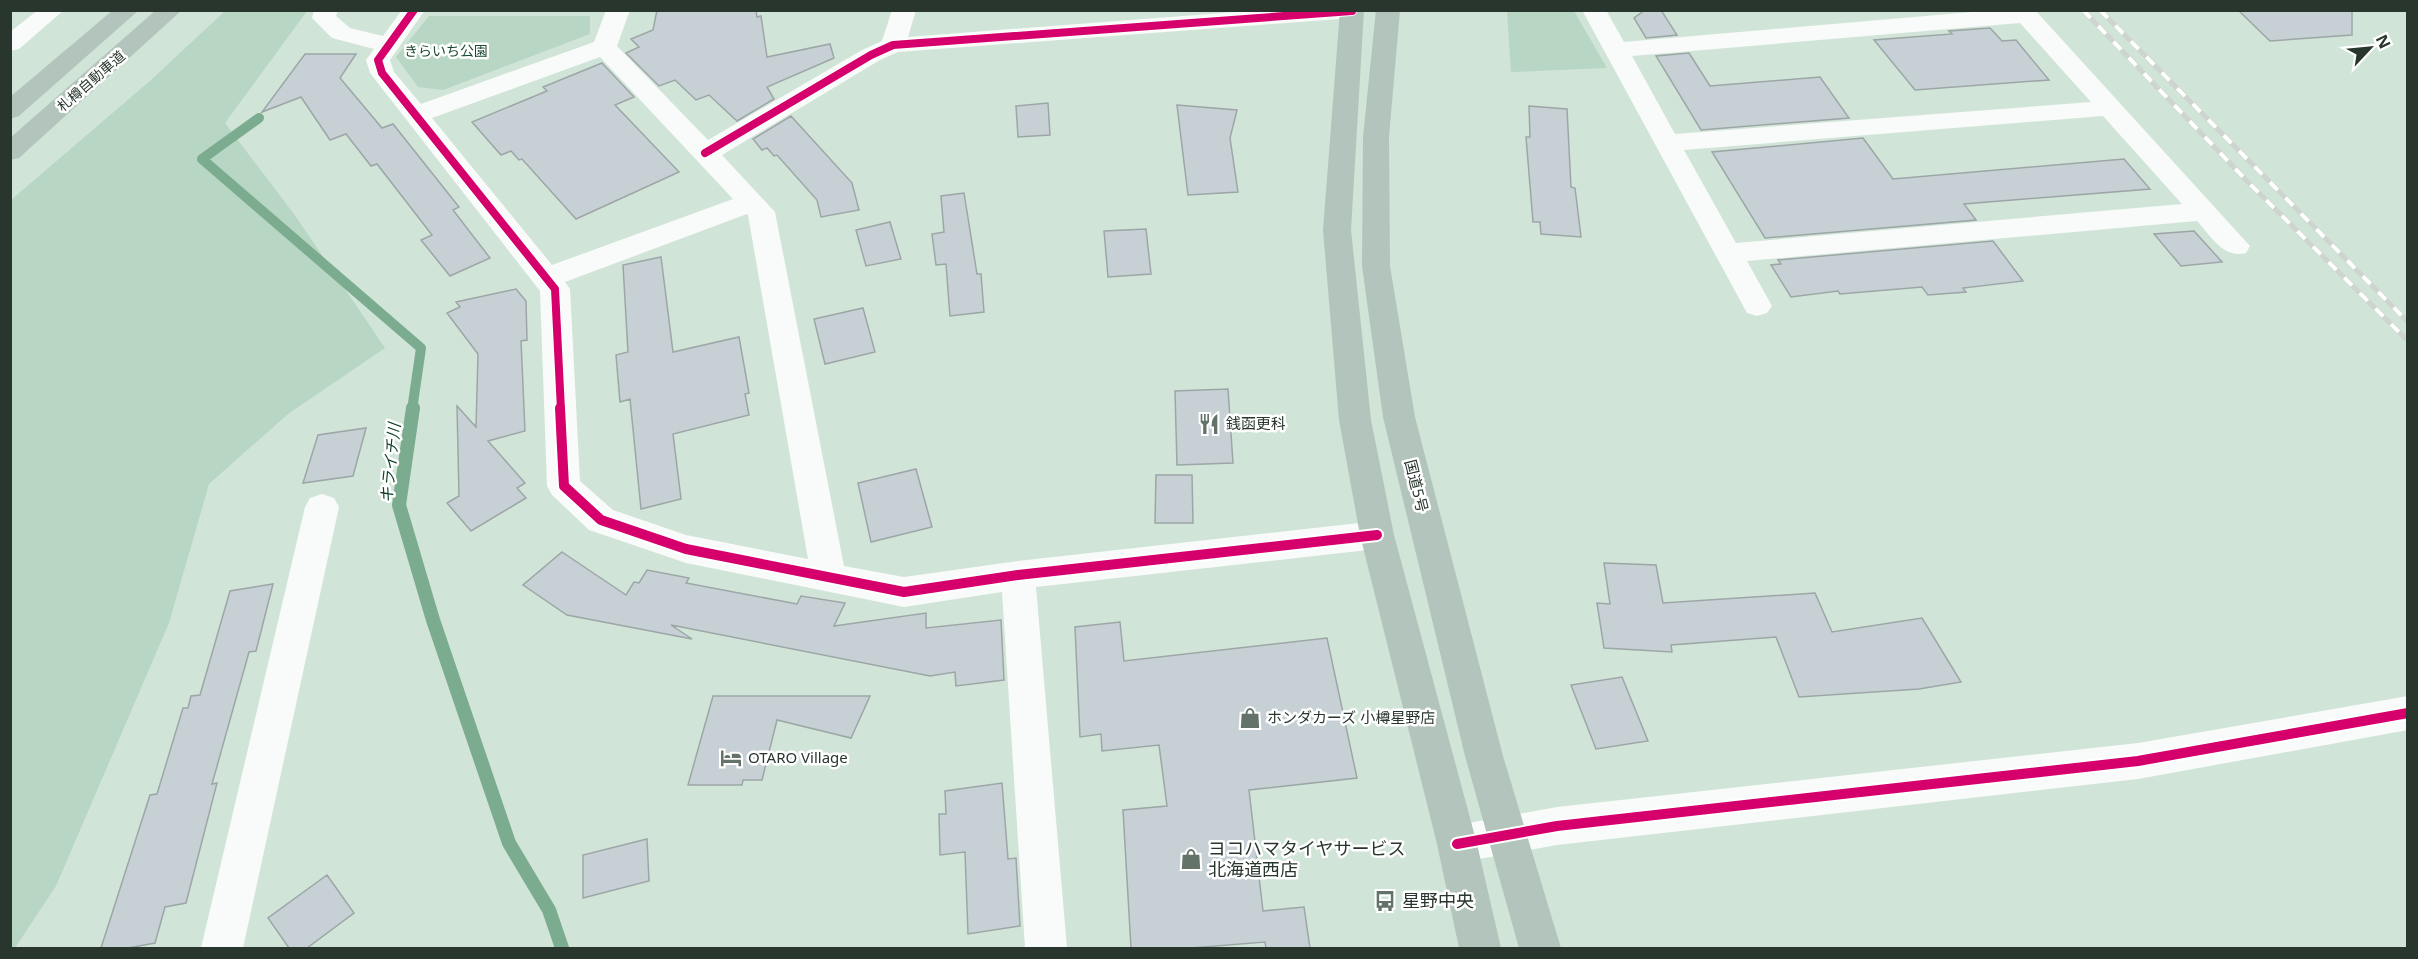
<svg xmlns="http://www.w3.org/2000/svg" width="2418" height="959" font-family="'Noto Sans','Noto Sans JP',sans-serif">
	<rect width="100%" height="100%" fill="#d1e4d8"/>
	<!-- green -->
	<path fill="#b7d6c3" d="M225 11H307L225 123 294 214 385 348 288 414 209 484 169 623 56 886 15 948H11V200L151 80Z
		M1507 11H1574L1607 68 1511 72Z
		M429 16H590V34L443 90 418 87 396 57Z"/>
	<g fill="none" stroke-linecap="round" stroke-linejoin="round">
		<!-- stream-far1 -->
		<path stroke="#7cac90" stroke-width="10" d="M259 118 202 159 421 348 412 410"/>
		<!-- stream -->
		<path stroke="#7cac90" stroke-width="14" d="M413 408 399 505 433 620 509 843 549 910 562 948"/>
	</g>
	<!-- building -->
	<path fill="#c7d0d5" stroke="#9da6a6" stroke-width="1.5" d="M657 10H756L757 17 761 16 767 57 830 44 834 58 767 87 774 99 737 121 709 95 696 100 675 80 659 86 626 53 639 47 631 39 653 30Z
		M1645 10H1661L1677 35 1646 38 1634 18Z
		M2238 10H2352V35L2270 41Z
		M1990 28 2002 41 2016 40 2049 80 1915 90 1874 40 1952 34 1949 31Z
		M1689 53 1710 86 1820 77 1849 118 1701 130 1656 56Z
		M305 54H356L340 78 382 128 393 124 459 207 453 210 490 258 450 276 421 240 432 235 377 164 371 166 346 134 330 140 301 97 262 112Z
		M602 63 634 97 615 105 679 172 576 219 522 159 519 160 511 151 501 155 472 122 547 91 543 87Z
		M1048 103 1050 135 1018 137 1016 106Z
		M1177 105 1237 110 1230 138 1238 192 1188 195Z
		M1529 106 1567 109 1571 187 1575 188 1581 237 1541 234 1540 222H1533L1526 137H1530Z
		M791 116 852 183 859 210 821 217 817 200 777 155 774 156 767 148 762 150 753 139Z
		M1863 138 1893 179 2124 159 2150 189 1964 204 1976 220 1765 238 1712 152Z
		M964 193 977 274H981L984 312 950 316 946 264 936 265 932 234 944 232 941 196Z
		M890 222 901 259 866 266 856 230Z
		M1146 229 1151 274 1108 277 1104 231Z
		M2194 231 2222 262 2181 266 2154 234Z
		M1993 241 2023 281 1963 288 1966 292 1928 295 1922 287 1840 294 1838 291 1791 297 1771 265 1781 264 1778 260Z
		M661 257 673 352 739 337 749 393 745 394 749 415 673 434 681 499 641 509 630 399 620 402 616 355 628 352 623 265Z
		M516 289 526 301 527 340 521 341 525 431 488 441 525 483 517 488 526 498 471 531 447 503 459 496 457 406 476 427 478 354 447 313 460 307 456 302Z
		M863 308 875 352 825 364 814 319Z
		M1228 389 1233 463 1177 465 1175 391Z
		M366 428 353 476 303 483 318 435Z
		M916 469 932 527 871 542 858 483Z
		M1156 475H1192L1193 523H1155Z
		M562 552 626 595 634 582 639 583 647 570 689 578 686 583 797 604 801 596 845 603 834 626 926 613V628L1001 620 1004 680 956 686 955 672 930 676 671 625 692 639 567 615 523 585Z
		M1604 563 1656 565 1663 603 1815 593 1832 632 1922 618 1961 682 1919 689 1799 697 1776 637 1671 645 1672 652 1604 648 1597 603 1610 604Z
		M273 584 256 651 249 652 212 784 217 783 186 903 165 907 155 943 128 948H101L150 795 157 794 183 708H188L191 696 200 695 230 591Z
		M1120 622 1124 661 1327 638 1357 778 1249 790 1263 911 1304 907 1310 948H1266L1265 942 1191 948H1131L1123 810 1167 806 1159 745 1102 751 1101 734 1080 737 1075 627Z
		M1622 677 1648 741 1596 749 1571 685Z
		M713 696H870L851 738 777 720 762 780H743L742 785H688Z
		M1002 783 1008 859 1016 858 1020 926 968 934 965 852 940 855 939 814H946L945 791Z
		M647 839 649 881 583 898V855Z
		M327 875 354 913 307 948H289L268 918Z"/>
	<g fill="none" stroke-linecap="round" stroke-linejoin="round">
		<!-- minor -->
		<path fill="#f8fbf9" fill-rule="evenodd" d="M38 10H64L19 49 10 51V32Z
			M314 10H338L336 16 350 28 383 36 402 10H425L390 60 394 72 421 104 594 42 606 10H630L617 46 708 140 862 50 882 41 892 10H916L908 37 1262 10H1364L1360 16 1352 18 898 52 880 60 722 155 775 212 844 566 904 577 1018 561 1377 521 1389 525 1394 535 1389 545 1377 549 1036 587 1067 948H1025L1002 592 904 607 686 563 589 530 552 495 547 486 540 291 370 73 366 60 374 49 332 38 312 18ZM600 57 733 199 552 265 432 118ZM747 214 748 215 808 559 686 535 613 510 580 481 570 289 565 282Z
			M1582 10H1606L1624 42 1995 10H2035L2250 246 2246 253C2223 259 2211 236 2197 221L1747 261 1772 306 1767 313 1757 316 1747 313ZM2020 23 2091 102 1675 134 1632 56ZM2103 116 2182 204 1736 243 1684 150Z
			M322 494 334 498 339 507 243 948H201L305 507 310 498Z
			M2408 696V730L2138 779 1557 845 1457 863 1443 857 1437 844 1443 831 1457 825 1557 807 2138 743Z"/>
		<!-- highway -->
		<path fill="#b3c4bc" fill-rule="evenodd" d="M113 10H139L19 116 10 119V97Z
			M156 10H182L19 158 10 160V138Z
			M1340 10H1364L1351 230 1371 420 1394 535 1477 844 1501 948H1459L1437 844 1360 535 1339 420 1323 230Z
			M1376 10H1400L1389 137 1390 266 1415 417 1503 756 1561 948H1519L1465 756 1383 417 1362 266 1363 137Z"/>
		<defs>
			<path id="rail" d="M2083 10 2248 182 2408 341
				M2100 10 2408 322"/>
		</defs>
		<!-- rail casing -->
		<use href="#rail" stroke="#ced4d0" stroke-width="5"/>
		<!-- rail -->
		<use href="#rail" stroke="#fff" stroke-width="4" stroke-dasharray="11" stroke-linecap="butt"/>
		<defs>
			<path id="cycleway-far1" d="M414 10 378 60 382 73 555 289 561 410
				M705 153 871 55 893 45 1352 11"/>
			<path id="cycleway" d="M560 408 564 486 601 520 686 549 904 592 1018 575 1377 535
				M1457 844 1557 826 2138 761 2408 713"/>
		</defs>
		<!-- cycleway-far1 casing -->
		<use href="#cycleway-far1" stroke="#fff" stroke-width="10"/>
		<!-- cycleway casing -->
		<use href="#cycleway" stroke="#fff" stroke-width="14"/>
		<!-- cycleway-far1 -->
		<use href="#cycleway-far1" stroke="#d6006c" stroke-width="8"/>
		<!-- cycleway -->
		<use href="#cycleway" stroke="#d6006c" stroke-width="10"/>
	</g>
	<!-- icons -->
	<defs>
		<symbol id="restaurant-bare" viewBox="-9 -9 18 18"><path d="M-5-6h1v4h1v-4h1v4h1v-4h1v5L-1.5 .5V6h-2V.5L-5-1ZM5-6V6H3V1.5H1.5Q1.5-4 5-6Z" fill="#637369" stroke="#fff" stroke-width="2.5" paint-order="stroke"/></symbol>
		<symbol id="shop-bare" viewBox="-9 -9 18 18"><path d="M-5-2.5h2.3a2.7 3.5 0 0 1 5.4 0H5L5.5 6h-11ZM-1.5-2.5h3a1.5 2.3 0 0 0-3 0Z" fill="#637369" stroke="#fff" stroke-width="2.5" paint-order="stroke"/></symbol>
		<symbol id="hotel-bare" viewBox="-9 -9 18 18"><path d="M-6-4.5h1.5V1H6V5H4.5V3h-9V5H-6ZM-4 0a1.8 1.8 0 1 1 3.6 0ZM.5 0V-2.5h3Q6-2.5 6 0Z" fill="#637369" stroke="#fff" stroke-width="2.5" paint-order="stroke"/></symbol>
		<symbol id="bus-bare" viewBox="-9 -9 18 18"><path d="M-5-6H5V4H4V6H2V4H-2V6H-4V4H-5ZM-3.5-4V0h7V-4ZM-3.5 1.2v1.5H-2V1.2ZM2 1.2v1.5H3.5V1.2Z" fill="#637369" stroke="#fff" stroke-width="2.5" paint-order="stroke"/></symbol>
	</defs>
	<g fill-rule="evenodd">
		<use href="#restaurant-bare" x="1194" y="409" width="30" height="30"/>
		<use href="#shop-bare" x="1235" y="703" width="30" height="30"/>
		<use href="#hotel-bare" x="716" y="743" width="30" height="30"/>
		<use href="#shop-bare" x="1176" y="844" width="30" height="30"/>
		<use href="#bus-bare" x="1370" y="886" width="30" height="30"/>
	</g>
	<g text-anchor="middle" stroke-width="5" stroke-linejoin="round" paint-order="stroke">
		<!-- far-park labels -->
		<g font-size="14" fill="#1b4b32" stroke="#fff">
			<text x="446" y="56">きらいち公園</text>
		</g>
		<!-- far-street labels -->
		<g font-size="14" fill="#28362d" stroke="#fff">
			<text transform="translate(91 81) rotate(-41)" y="5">札樽自動車道</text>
		</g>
		<!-- poi labels -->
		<g font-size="15" fill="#28362d" stroke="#fff" text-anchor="start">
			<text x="1226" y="429">銭函更科</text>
			<text x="1267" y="723">ホンダカーズ 小樽星野店</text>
			<text x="748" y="763">OTARO Village</text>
		</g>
		<!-- street labels -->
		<g font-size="15" fill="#28362d" stroke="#fff">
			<text transform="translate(1416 486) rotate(76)" y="5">国道5号</text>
		</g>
		<!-- water labels -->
		<g font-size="16" font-style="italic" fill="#0a3d25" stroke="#fff">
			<text transform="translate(390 463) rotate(-84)" y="6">キライチ川</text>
		</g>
		<!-- near-poi labels -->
		<g font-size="18" fill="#28362d" stroke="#fff" text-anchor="start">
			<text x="1208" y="855">ヨコハマタイヤサービス<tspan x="1208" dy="21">北海道西店</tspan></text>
			<text x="1402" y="907">星野中央</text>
		</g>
	</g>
	<!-- border -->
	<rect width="2418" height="959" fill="none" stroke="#28362d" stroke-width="24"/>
	<!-- north arrow -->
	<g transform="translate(2370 48) rotate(64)" stroke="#ffffff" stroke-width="4.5" paint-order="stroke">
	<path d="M0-4.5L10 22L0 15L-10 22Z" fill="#28362d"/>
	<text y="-9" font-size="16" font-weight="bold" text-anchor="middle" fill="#28362d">N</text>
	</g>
</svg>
